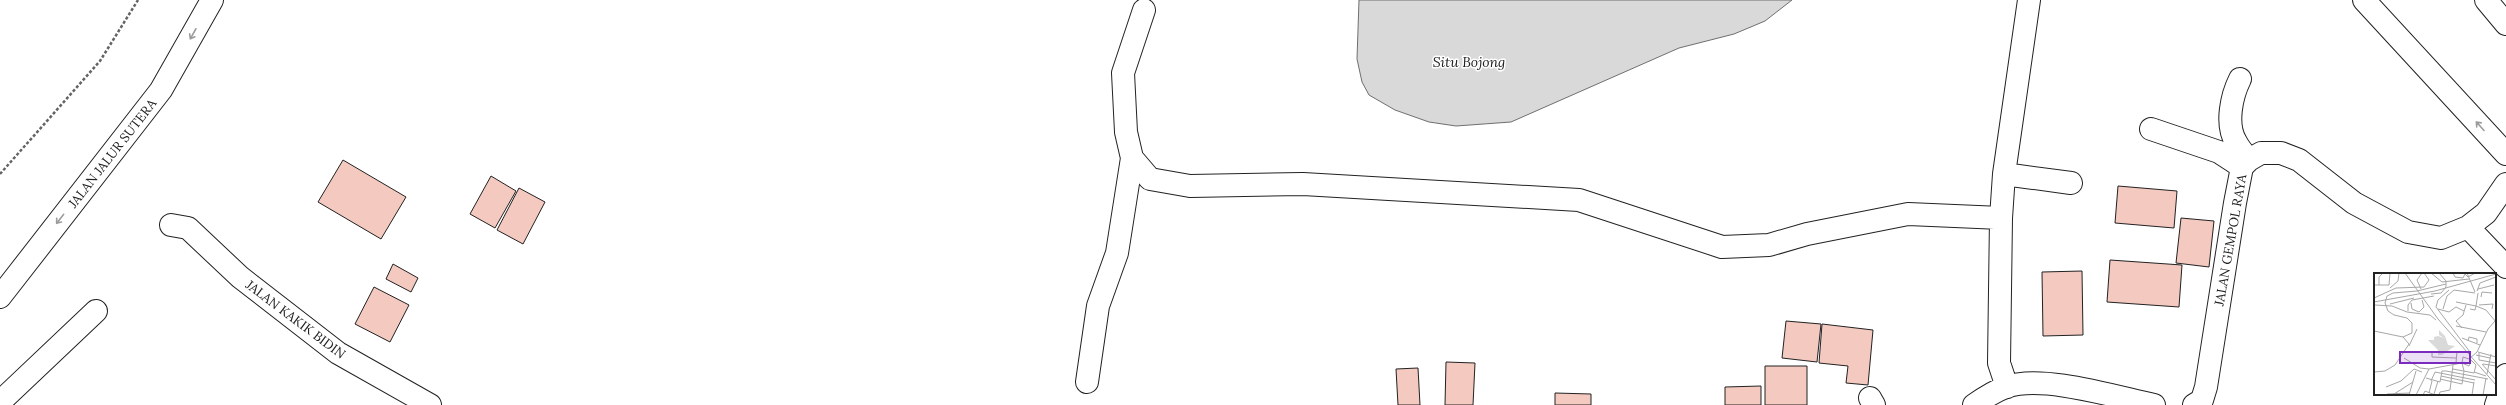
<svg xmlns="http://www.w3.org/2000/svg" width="2506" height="405" font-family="Lora,serif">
	<rect width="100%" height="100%" fill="#fff"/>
	<!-- water -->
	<path fill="#d9d9d9" stroke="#6f6f6f" d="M1359 0H1792L1765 21 1734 34 1679 48 1511 122 1456 126 1429 122 1395 110 1369 95 1362 82 1357 59Z"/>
	<!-- building -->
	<path fill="#f3c9c0" stroke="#222" d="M343 160 406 197 381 239 318 202Z
		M491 176 516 191 495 228 470 214Z
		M2118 186 2177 191 2174 228 2115 223Z
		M519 188 545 202 523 244 497 230Z
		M2181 218 2214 221 2209 267 2176 263Z
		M2110 260 2182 265 2179 307 2107 302Z
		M393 264 418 278 411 292 386 279Z
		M2082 271 2083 335 2043 336 2042 272Z
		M374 287 409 305 390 342 355 324Z
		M1786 321 1821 324 1817 362 1782 358Z
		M1822 324 1873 330 1868 385 1846 383 1848 366 1819 363Z
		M1446 362 1475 363 1473 405H1445Z
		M1765 366H1807V405H1765Z
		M1418 368 1420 405H1398L1396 369Z
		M1761 386V405H1725V387Z
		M1555 393 1591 394V405H1555Z"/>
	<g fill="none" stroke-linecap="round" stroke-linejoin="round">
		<defs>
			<path id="minor" d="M2240 79C2232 95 2225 124 2236 142 2239 148 2244 154 2249 160
				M2151 129 2219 152 2242 167
				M1132 158 1150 179 1190 186 1303 184 1579 200 1722 247 1769 245 1807 234 1908 214 2001 218
				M2004 174 2071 183
				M171 225 188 228 240 277 338 353 430 405
				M2468 227 2506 267
				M1087 382 1098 306 1117 253 1132 158 1126 132 1123 73 1144 10
				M2007 387 1999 363 2001 218 2004 174 2029 0
				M1870 398 1874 405
				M0 402 96 311
				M1974 405C1984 398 1995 391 2006 387 2042 374 2116 397 2154 405
				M2194 405 2202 400 2206 387 2235 203 2242 167 2249 160 2261 153H2281L2299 160 2354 203 2408 232 2441 238 2468 227 2486 213 2506 184
				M2496 405 2506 375"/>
			<path id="major" d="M0 297 161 90 212 0"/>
			<path id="highway" d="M2364 0 2506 154
				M2486 0 2506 24"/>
		</defs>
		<!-- minor casing -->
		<use href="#minor" stroke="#222" stroke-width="24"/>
		<!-- major casing -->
		<use href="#major" stroke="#222" stroke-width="24"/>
		<!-- highway casing -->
		<use href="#highway" stroke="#222" stroke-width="24"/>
		<!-- path -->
		<path stroke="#646464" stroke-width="2.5" stroke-dasharray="3 2" stroke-linecap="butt" d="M0 174 100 61 138 0"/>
		<!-- minor -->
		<use href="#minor" stroke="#fff" stroke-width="22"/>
		<!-- major -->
		<use href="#major" stroke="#fff" stroke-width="22"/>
		<!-- highway -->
		<use href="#highway" stroke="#fff" stroke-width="22"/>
	</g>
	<!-- one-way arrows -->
	<defs><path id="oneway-shaft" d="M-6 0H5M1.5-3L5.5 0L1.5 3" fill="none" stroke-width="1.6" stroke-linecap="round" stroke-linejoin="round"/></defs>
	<g stroke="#9c9c9c">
		<use href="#oneway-shaft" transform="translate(193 34) rotate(119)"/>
		<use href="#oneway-shaft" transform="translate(2480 126) rotate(-132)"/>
		<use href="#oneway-shaft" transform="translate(60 219) rotate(128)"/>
	</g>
	<g text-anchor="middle" stroke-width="3" stroke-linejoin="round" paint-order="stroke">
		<!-- street labels -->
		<g font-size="13" fill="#222" stroke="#fff">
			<text transform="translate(112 153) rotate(-52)" y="5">JALAN JALUR SUTERA</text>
			<text transform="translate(2230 240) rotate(-80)" y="5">JALAN GEMPOL RAYA</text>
			<text transform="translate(296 319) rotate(37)" y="5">JALAN KAKIK BIDIN</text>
		</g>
		<!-- water labels -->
		<g font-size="14" font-style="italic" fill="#222" stroke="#fff">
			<text x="1469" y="67">Situ Bojong</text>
		</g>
	</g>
	<!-- overview -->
	<g transform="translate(2374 273)">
		<rect width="122" height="122" fill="#fff"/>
		<path d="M65 57 71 63 74 72 81 73 68 82H64V77L54 67H60V64L64 63 70 65 65 62Z" fill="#d9d9d9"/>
		<path fill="none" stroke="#a7a7a7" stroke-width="1" d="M31 0 64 46 122 112M57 0 68 9 95 6M79 0 81 4 89 5 91 1M90 0 94 4 101 0M93 0 101 19M0 12H15L16 0M5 12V4L9 0M16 15 24 8 25 0M47 16 43 7 48 0M104 16 120 12M75 17 64 27 62 34 96 79M103 18 106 10 122 4M104 20 102 33 112 37 122 49M57 21 67 20 72 14V8L65 0M107 24 108 19 118 20M0 25 22 15 50 14 55 7 50 0M0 29 61 18 122 1M82 29 102 33 101 37 96 36M37 30 38 36 45 39 50 34 48 27M16 31 40 25M1 32 18 33 33 39 56 42 62 47M105 32 119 31 118 36M64 36 75 39 82 34 90 38M69 36 73 23 80 17 101 20M34 38V32L38 27 60 23M82 53 112 59M88 55 82 48 89 42 92 32M0 58 29 64 35 71 21 92 11 98 0 99M29 64 38 60V50L33 45 20 42 14 38 11 30 13 23 19 20 43 18 72 11M88 65 106 72M94 68 95 64 103 66V70M35 73 43 56M58 79V84L82 85M104 79 122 84M105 80V87L122 90M102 82 116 85M30 85 46 95 55 96 88 90 89 84 95 86 103 79 114 56 121 48M95 85 102 92 100 100M82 90 83 78M88 90 95 93 97 88M108 91 122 107M109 91 122 93M79 96 100 100M100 99 112 103M113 101 117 81M67 103 100 110M52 105 66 109 68 98H72L114 106M66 106 88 111 90 98 88 90M57 108 61 99 101 107M12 114 27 108 40 96 48 99M55 120 58 108M13 121 36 120M20 121 39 109M60 121 64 108M35 122 42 98M42 122 55 96M49 122 51 118 61 122M65 122 66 119 76 117 79 92M98 122 100 109M109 122 112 105"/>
		<path fill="#7b2cbf" fill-opacity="0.15" stroke="#7b2cbf" stroke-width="2" d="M26 79H96V90H26Z"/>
		<rect width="122" height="122" fill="none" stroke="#222" stroke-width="2"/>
	</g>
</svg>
